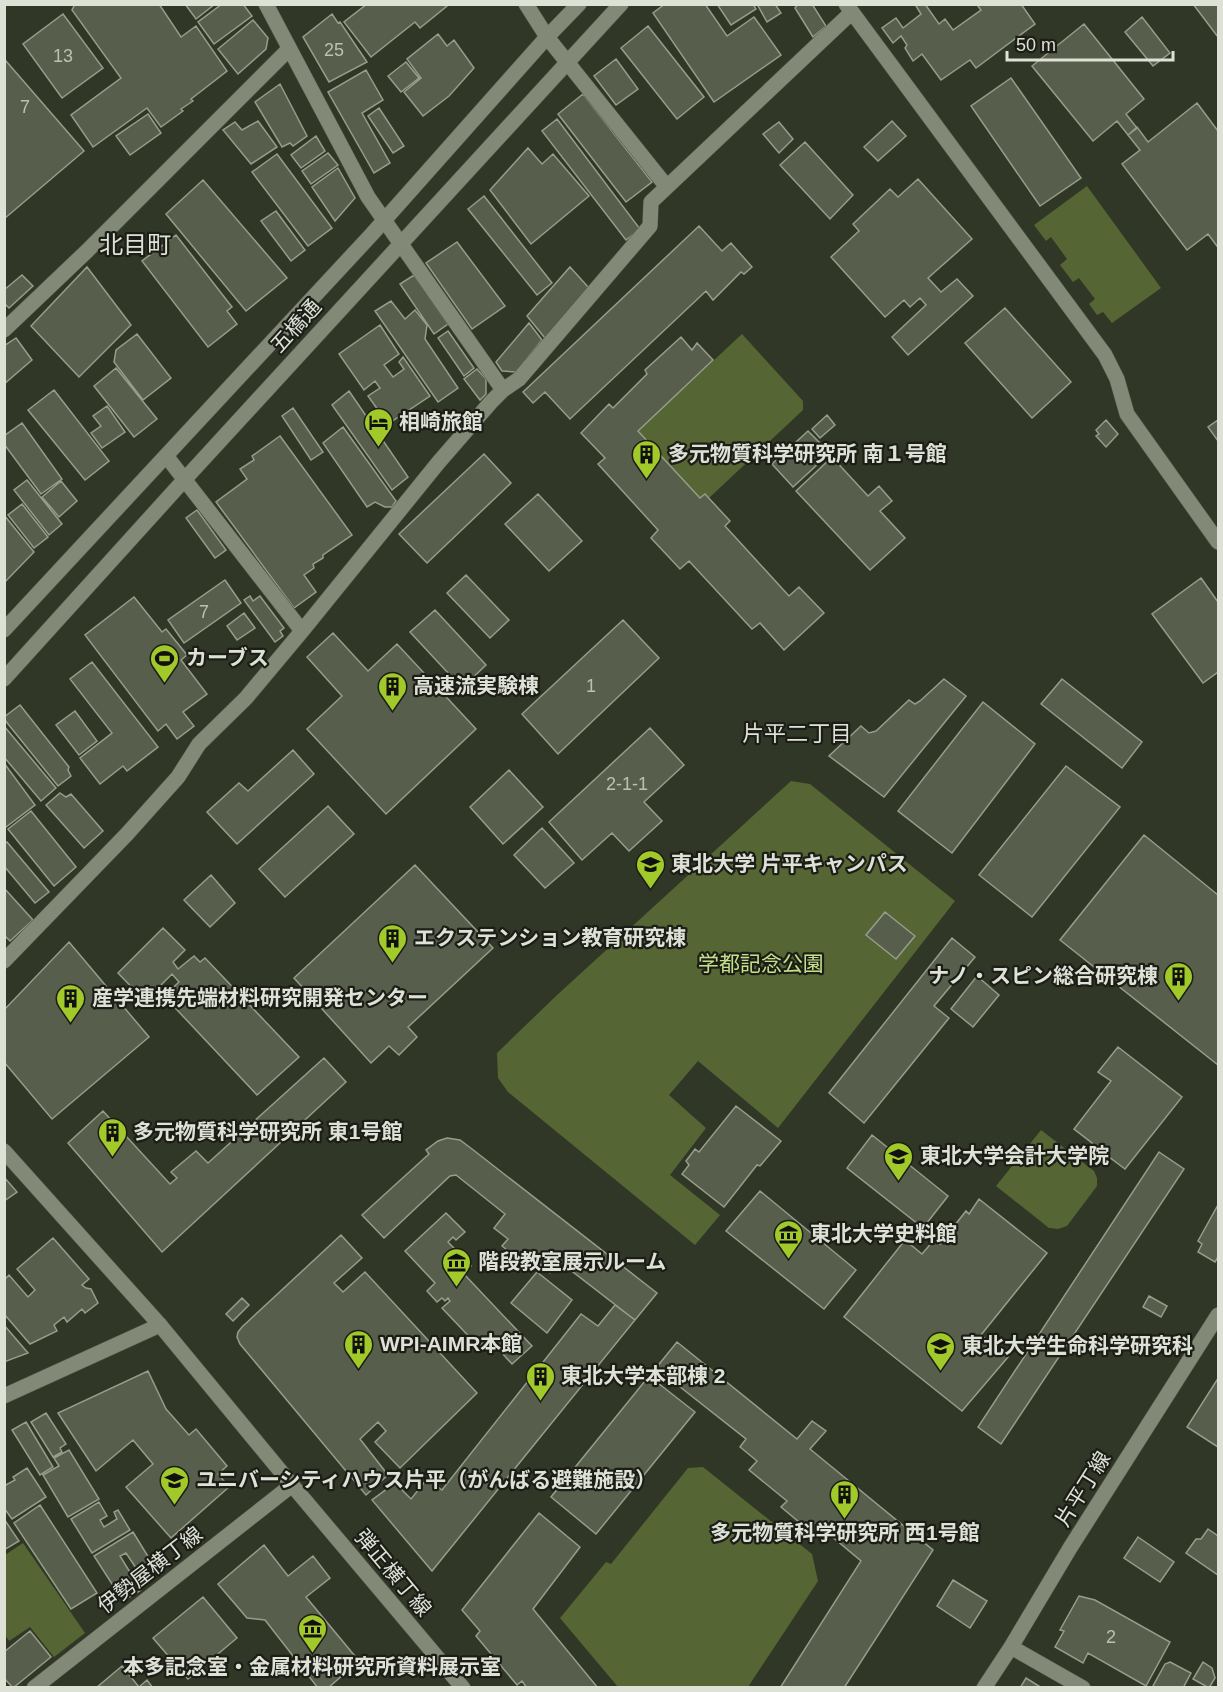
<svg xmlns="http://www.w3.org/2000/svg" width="1223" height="1692" font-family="Helvetica,'Noto Sans JP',sans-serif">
	<rect width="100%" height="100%" fill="#313726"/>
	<!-- green -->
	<path fill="#556534" d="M1087 186 1161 288 1112 323 1103 312 1097 315 1089 304 1095 299 1079 278 1073 282 1060 265 1067 259 1051 237 1046 241 1034 225Z
		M742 334 803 401V410L709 498 705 494 700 498 638 431Z
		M791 781 810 784 955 901 778 1128 698 1061 669 1095 706 1128 670 1175 720 1215 695 1245 508 1092 498 1078 497 1053 556 996Z
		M1041 1130 1094 1171 1097 1178V1186L1067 1226 1058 1229 1049 1228 996 1186Z
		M703 1467 812 1554 818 1581 748 1687H618L560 1618 606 1562 611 1564 688 1468Z
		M23 1543 85 1633 54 1657 30 1627 9 1641 5 1635V1555Z"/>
	<!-- building -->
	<path fill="#585e4c" stroke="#969d8a" stroke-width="1.5" d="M75 4H159L181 37 196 26 227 71 191 99 193 101 181 109 183 111 161 127 147 108 93 147 71 115 121 78 72 10Z
		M185 4H215L196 19Z
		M222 4H243L252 16 214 44 198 22Z
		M367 4H446L447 6 420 28 415 22 371 57 344 22Z
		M665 4H705L727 36 754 17 781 55 714 102 653 13Z
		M717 4H753L756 9 731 25Z
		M757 4H775L781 13 767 22Z
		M798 4H812L826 26 813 37 795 8Z
		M917 4H925L939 24 945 19 953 30 981 10 978 6 980 4H1021L1035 24 976 68 970 60 941 80 922 54 913 61 905 48 907 45 901 36 893 43 882 28 896 18 903 28 921 14 916 6Z
		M1193 4H1218V37Z
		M63 14 103 68 62 98 23 44Z
		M332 14 338 23 340 22 367 62 329 82 303 37Z
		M1142 17 1170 53 1153 66 1125 32Z
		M253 20 268 38 266 49 238 74 218 49Z
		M1084 24 1144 99 1126 114 1137 128 1128 135 1117 121 1093 141 1032 66Z
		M648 26 704 97 677 119 621 48Z
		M438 34 447 46 454 40 474 68 449 96 423 116 404 92 421 78 407 59Z
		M616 59 638 89 616 105 594 76Z
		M6 61 84 151 4 219V63Z
		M406 62 419 78 401 92 388 76Z
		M366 70 383 100 362 113 390 163 374 173 328 92Z
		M1011 78 1081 178 1040 206 971 106Z
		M280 84 307 136 293 146 290 143 282 147 255 102Z
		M583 94 652 182 626 202 558 114Z
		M1197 103 1218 131V245L1217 246 1208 234 1187 250 1122 164 1140 150 1128 135 1137 127 1148 142Z
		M379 108 404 146 393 153 368 116Z
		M148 114 161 133 130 155 116 136Z
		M557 119 640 229 626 240 542 131Z
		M258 121 277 147 251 164 223 130 235 122 242 130Z
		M892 121 906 136 878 161 864 147Z
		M779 122 793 139 779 153 763 134Z
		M316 136 325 151 301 168 291 155Z
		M805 142 853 195 830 219 780 165Z
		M528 148 542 164 553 154 589 196 531 244 490 190Z
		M328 153 338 165 311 184 302 171Z
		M277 154 332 228 308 246 252 172Z
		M338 168 355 198 335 221 312 187Z
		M918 179 972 239 928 278 941 292 957 279 973 296 908 355 892 337 926 305 920 298 910 307 904 300 885 317 831 257 859 231 853 224 890 189 898 197Z
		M203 180 287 278 246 311 166 214Z
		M484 196 552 283 537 295 468 209Z
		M276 211 305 250 291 261 261 221Z
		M699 226 722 251 731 243 752 267 744 274 741 272 713 300 706 291 570 419 545 392 533 403 523 392Z
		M176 235 232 307 227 311 237 324 208 347 142 261Z
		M457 242 505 306 472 329 426 263Z
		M87 267 131 325 79 377 31 326Z
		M570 267 589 288 545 338 527 316Z
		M22 275 33 286 9 308 4 303V290Z
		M414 275 448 324 434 334 400 284Z
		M391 301 405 319 415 310 427 325 425 339 458 388 438 402 375 311Z
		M1005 308 1071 382 1032 418 965 343Z
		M529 323 542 340 516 372 502 371 496 362Z
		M380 325 399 354 384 365 393 377 404 369 399 362 403 357 430 396 388 424 368 396 380 388 375 381 364 390 339 354Z
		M448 331 474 368 464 376 438 338Z
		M137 334 171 378 143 400 114 362 116 350Z
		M681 337 692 350 697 343 713 360 638 431 700 498 705 494 730 521 725 526 789 596 799 587 824 613 784 650 760 623 752 629 689 561 680 569 651 538 658 530 598 464 605 458 581 433 609 404 613 408 647 374 645 370Z
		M16 338 32 360 4 384V346Z
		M116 368 157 419 134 437 94 386Z
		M477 369 486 379V394L480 400 464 379Z
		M54 390 109 461 85 480 28 410Z
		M349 391 408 477 392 490 332 405Z
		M107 406 125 432 102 448 91 433 101 426 93 416Z
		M293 408 323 452 311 460 282 416Z
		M827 415 835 425 820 438 812 429Z
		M1106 420 1118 434 1106 447 1096 436 1099 434 1096 430Z
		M1218 420V441L1208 427Z
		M22 423 62 479 41 494 4 444V436Z
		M343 427 396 501 392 507H385L375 502 367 507 323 443Z
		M808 431 830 453 793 487 772 464Z
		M280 436 352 535 323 555V558L313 564 314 568 304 575 316 592 294 608 216 502 247 479 240 469 254 460 252 456Z
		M484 454 511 483 427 563 399 534Z
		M832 457 868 496 879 486 892 501 880 511 905 538 870 570 796 491Z
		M27 480 62 524 49 535 14 490Z
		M61 481 77 501 59 517 42 497Z
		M538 494 582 541 549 571 505 524Z
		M22 504 48 537 34 548 8 515Z
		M197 510 226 550 215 558 186 518Z
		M4 515 34 552 4 583Z
		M466 575 509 620 490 638 447 593Z
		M1201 578 1218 602V672L1203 683 1152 614Z
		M225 580 241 603 184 643 168 620Z
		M250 596 253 601 260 596 284 628 280 631 283 636 275 642 244 600Z
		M134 597 162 632 166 629 187 655 181 660 207 694 183 712 194 726 177 739 166 724 158 731 85 635Z
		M435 610 486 665 462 688 410 632Z
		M244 613 255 628 237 640 227 626Z
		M623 620 659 658 558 754 522 714Z
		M333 633 368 671 397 644 476 729 386 814 307 729 342 696 307 657Z
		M92 662 158 747 127 771 123 766 100 784 80 758 112 733 70 679Z
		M944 679 966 696 884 797 829 756 861 726 869 733 876 731 909 700 915 704 920 701Z
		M1062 679 1142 742 1122 768 1041 704Z
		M983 702 1035 744 952 853 898 811Z
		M20 705 69 767 68 770 71 776 58 786 4 719V717Z
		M75 711 97 741 79 755 56 725Z
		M4 726 56 788 41 801 4 757Z
		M650 728 684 765 644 802 662 821 629 851 612 833 582 860 549 822Z
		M293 750 314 774 237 844 207 812 239 783 248 791Z
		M4 763 35 805 6 827 4 825Z
		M1066 766 1120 807 1032 917 979 875Z
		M509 770 543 807 503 844 470 807Z
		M60 793 66 797 71 794 103 831 84 848 46 805Z
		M328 806 354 834 285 897 259 869Z
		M31 811 76 867 54 886 8 829Z
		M542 828 574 863 545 888 514 855Z
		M1144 835 1218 895V1065L1060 940Z
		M7 842 49 892 35 903 4 866V844Z
		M415 865 493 948 408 1027 417 1037 399 1055 389 1046 371 1063 294 978Z
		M211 875 235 903 210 927 184 900Z
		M4 888 33 920 10 941 4 935Z
		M885 912 915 936 896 959 866 935Z
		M163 928 185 950 173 962 178 969 194 956 200 962 205 958 299 1057 257 1095 164 996 179 982 172 974 145 1001 118 973Z
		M952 938 975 957 934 1006 949 1018 864 1123 829 1093Z
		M69 942 149 1037 52 1119 4 1062V1010Z
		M977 976 999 995 973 1027 951 1009Z
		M1118 1047 1182 1097 1125 1169 1109 1157 1104 1161 1088 1149 1092 1143 1074 1129 1111 1081 1098 1072Z
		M324 1058 346 1082 162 1252 68 1143 103 1111 170 1184 177 1178 171 1172 196 1151 208 1163Z
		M736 1106 781 1141 760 1166 757 1165 724 1207 682 1174 689 1165 686 1161 695 1149 699 1152Z
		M872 1135 948 1196 923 1228 847 1168Z
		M447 1138 460 1140 472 1149 657 1293 635 1320 560 1262 550 1273 538 1263 532 1270 502 1246 508 1239 494 1228 505 1214 456 1175 450 1176 384 1238 362 1215 429 1154 426 1150 438 1141Z
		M1159 1152 1184 1169 1001 1444 978 1427Z
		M4 1177 17 1192 4 1201Z
		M760 1191 856 1270 824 1309 726 1231Z
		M979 1199 1047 1253 981 1335 1008 1357 962 1411 844 1317 905 1240 922 1254 934 1240 940 1244 966 1211 969 1214Z
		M1218 1205V1257L1215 1262 1198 1252 1202 1244 1198 1241Z
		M446 1213 465 1232 456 1240 453 1237 448 1242 471 1266 463 1273 532 1346 512 1364 488 1338 479 1347 442 1308 450 1301 448 1298 445 1301 442 1298 437 1302 427 1291 435 1283 405 1251Z
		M341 1235 362 1258 334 1283 343 1292 365 1272 477 1393 400 1468 375 1442 386 1431 378 1422 360 1439 388 1475 366 1495 240 1344 237 1337 238 1332 242 1327Z
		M53 1238 89 1279 82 1285 86 1288 91 1289 98 1303 85 1313 82 1309 67 1322 64 1317 54 1325 57 1331 30 1344 4 1314V1280L9 1275 28 1297 35 1290 17 1269Z
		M537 1272 572 1300 547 1333 511 1303Z
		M1149 1296 1167 1306 1161 1317 1143 1307Z
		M242 1298 249 1305 233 1321 226 1314Z
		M615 1305 635 1320 432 1571 372 1500 395 1483 411 1499 427 1479 442 1490 581 1314 598 1326Z
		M4 1325 28 1353 4 1362Z
		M677 1342 797 1439 812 1421 826 1431 810 1449 933 1550 844 1688H780L861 1561 824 1530 817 1537 781 1507 787 1501 749 1470 757 1461 740 1447 746 1439 656 1368Z
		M148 1371 166 1409 189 1435 196 1429 227 1466 218 1474 229 1487 171 1538 126 1487 153 1464 133 1440 96 1471 58 1413Z
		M649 1376 695 1412 596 1534 551 1497Z
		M1217 1380 1218 1381V1447L1187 1427Z
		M46 1413 66 1444 60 1448 62 1452 53 1457 31 1422Z
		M26 1422 53 1467 40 1475 12 1430Z
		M69 1450 99 1499 68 1517 43 1475 59 1466 54 1458Z
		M27 1468 46 1497 12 1519 4 1508V1486L15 1480 13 1477Z
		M99 1502 107 1516 100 1520 104 1527 117 1519 114 1512 118 1510 130 1530 92 1553 71 1519Z
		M40 1505 97 1593 71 1609 14 1523Z
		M539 1513 580 1547 533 1609 598 1688H527L522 1681 517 1685 476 1636 480 1631 462 1610Z
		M4 1519 19 1541 4 1550Z
		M1208 1529 1218 1536V1575L1186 1553 1196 1539H1201Z
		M133 1532 152 1563 138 1571 126 1553 120 1556 141 1590 123 1601 94 1556Z
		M1138 1537 1174 1562 1160 1582 1124 1558Z
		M264 1545 288 1576 313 1556 330 1578 306 1597 359 1661 328 1688H318L265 1620 247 1618 218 1584Z
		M953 1580 987 1601 970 1628 937 1606Z
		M1079 1596 1095 1600 1170 1642 1146 1686 1088 1653 1083 1663 1055 1647 1064 1631 1060 1630Z
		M203 1597 237 1638 188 1679 153 1638Z
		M30 1631 51 1657 13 1688 4 1678V1652Z
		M1170 1662 1191 1673 1183 1688H1156L1153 1686 1165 1664Z
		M1203 1662 1212 1668 1215 1678 1209 1688 1193 1679Z
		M122 1666 139 1687 147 1680 153 1688H96Z
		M1026 1678 1042 1688H1020Z"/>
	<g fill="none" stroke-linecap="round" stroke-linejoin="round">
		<defs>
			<path id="minor" d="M266 4 368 197 503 390
				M526 4 547 37 667 187
				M846 4 1105 355 1117 379 1127 414 1218 542
				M4 330 87 251 289 49
				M167 457 302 631
				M4 961 127 834 178 777 199 744 246 698 302 631 438 463 491 402 503 390 519 379 650 226 651 202 851 13
				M4 1151 160 1325 292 1485 463 1688
				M34 1688 292 1485"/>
			<path id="tertiary" d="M4 630 372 234 547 37 579 4
				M4 679 185 479 621 4
				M4 1396 160 1325
				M1011 1647 1083 1688
				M984 1688 1011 1647 1070 1548 1218 1315"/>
		</defs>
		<!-- minor casing -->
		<use href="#minor" stroke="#505547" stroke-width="16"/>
		<!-- tertiary casing -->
		<use href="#tertiary" stroke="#505547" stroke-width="16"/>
		<!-- minor -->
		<use href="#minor" stroke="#828976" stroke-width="15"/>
		<!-- tertiary -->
		<use href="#tertiary" stroke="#828976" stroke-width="15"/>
	</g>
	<!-- icons -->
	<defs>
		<symbol id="hotel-pin" viewBox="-11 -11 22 30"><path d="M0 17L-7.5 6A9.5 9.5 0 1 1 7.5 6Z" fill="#a1c92a" stroke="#1b1d16"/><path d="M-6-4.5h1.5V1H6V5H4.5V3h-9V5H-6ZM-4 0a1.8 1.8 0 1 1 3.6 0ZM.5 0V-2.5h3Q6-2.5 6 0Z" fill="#111"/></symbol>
		<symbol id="building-pin" viewBox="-11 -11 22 30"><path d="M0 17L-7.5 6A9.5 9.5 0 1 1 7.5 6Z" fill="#a1c92a" stroke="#1b1d16"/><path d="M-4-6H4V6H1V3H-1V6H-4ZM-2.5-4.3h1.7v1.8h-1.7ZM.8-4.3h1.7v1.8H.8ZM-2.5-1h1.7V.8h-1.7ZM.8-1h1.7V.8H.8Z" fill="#111"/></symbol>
		<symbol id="stadium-pin" viewBox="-11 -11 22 30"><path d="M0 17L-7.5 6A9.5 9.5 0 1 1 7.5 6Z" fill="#a1c92a" stroke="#1b1d16"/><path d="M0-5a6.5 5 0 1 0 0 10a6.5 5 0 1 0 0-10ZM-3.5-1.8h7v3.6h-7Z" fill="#111"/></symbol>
		<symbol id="university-pin" viewBox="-11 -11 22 30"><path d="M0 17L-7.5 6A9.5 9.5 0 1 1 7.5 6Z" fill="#a1c92a" stroke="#1b1d16"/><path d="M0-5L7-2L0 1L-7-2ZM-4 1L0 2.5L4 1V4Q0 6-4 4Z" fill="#111"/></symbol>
		<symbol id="museum-pin" viewBox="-11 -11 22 30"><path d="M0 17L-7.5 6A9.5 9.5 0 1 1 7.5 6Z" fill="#a1c92a" stroke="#1b1d16"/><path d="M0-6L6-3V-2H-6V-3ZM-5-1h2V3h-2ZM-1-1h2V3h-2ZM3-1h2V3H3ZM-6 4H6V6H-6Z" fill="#111"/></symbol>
	</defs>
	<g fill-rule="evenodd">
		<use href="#hotel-pin" x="362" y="406" width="33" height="45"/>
		<use href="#building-pin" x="630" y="438" width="33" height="45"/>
		<use href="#stadium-pin" x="148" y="642" width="33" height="45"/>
		<use href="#building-pin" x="376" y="670" width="33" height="45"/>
		<use href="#university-pin" x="634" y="848" width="33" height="45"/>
		<use href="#building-pin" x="376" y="922" width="33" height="45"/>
		<use href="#building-pin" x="1162" y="960" width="33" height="45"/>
		<use href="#building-pin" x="54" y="982" width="33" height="45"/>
		<use href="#building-pin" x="96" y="1116" width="33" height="45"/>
		<use href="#university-pin" x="882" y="1140" width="33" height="45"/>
		<use href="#museum-pin" x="772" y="1218" width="33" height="45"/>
		<use href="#museum-pin" x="440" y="1246" width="33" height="45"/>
		<use href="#building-pin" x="342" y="1328" width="33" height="45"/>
		<use href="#university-pin" x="924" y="1330" width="33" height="45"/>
		<use href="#building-pin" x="524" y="1360" width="33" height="45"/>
		<use href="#university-pin" x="158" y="1464" width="33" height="45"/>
		<use href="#building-pin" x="828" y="1478" width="33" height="45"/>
		<use href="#museum-pin" x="296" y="1612" width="33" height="45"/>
	</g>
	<g text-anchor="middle" stroke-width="4.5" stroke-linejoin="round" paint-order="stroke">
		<!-- number labels -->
		<g font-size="18" fill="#bcc0b4">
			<text x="334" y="56">25</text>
			<text x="63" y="62">13</text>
			<text x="25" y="113">7</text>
			<text x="204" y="618">7</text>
			<text x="591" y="692">1</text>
			<text x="627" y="790">2-1-1</text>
			<text x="1111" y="1643">2</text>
		</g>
		<!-- street labels -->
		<g font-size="21" fill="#dde1d6" stroke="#1b1d16">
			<text transform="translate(296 326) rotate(-48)" y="7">五橋通</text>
			<text transform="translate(1083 1489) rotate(-58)" y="7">片平丁線</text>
			<text transform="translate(150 1570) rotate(-38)" y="7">伊勢屋横丁線</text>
			<text transform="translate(393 1573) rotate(50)" y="7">弾正横丁線</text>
		</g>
		<!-- poi labels -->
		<g font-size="21" font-weight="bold" fill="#dde1d6" stroke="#1b1d16" text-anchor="start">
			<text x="399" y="429">相崎旅館</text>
			<text x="668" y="461">多元物質科学研究所 南１号館</text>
			<text x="186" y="665">カーブス</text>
			<text x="413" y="693">高速流実験棟</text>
			<text x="671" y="871">東北大学 片平キャンパス</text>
			<text x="414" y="945">エクステンション教育研究棟</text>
			<text x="1158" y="983" text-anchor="end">ナノ・スピン総合研究棟</text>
			<text x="92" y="1005">産学連携先端材料研究開発センター</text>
			<text x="133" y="1139">多元物質科学研究所 東1号館</text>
			<text x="920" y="1163">東北大学会計大学院</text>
			<text x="810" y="1241">東北大学史料館</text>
			<text x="478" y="1269">階段教室展示ルーム</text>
			<text x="380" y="1351">WPI-AIMR本館</text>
			<text x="962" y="1353">東北大学生命科学研究科</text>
			<text x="561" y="1383">東北大学本部棟 2</text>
			<text x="196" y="1487">ユニバーシティハウス片平（がんばる避難施設）</text>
			<text x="845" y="1540" text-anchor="middle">多元物質科学研究所 西1号館</text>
			<text x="312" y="1674" text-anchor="middle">本多記念室・金属材料研究所資料展示室</text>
		</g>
		<!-- park labels -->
		<g font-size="21" fill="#c4e08a" stroke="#1b1d16">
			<text x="761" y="971">学都記念公園</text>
		</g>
		<!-- neighbourhood labels -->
		<g font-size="22" fill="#dde1d6" stroke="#1b1d16">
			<text x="797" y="741">片平二丁目</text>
		</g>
		<!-- quarter labels -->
		<g font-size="24" fill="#dde1d6" stroke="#1b1d16">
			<text x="135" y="253">北目町</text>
		</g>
	</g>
	<!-- border -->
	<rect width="1223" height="1692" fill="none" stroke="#dde1d6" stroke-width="12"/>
	<!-- scale -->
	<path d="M1007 51v9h166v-9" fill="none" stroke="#dde1d6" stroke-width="3"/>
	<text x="1016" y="51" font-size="18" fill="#dde1d6" stroke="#1b1d16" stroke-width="4.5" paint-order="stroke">50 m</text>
</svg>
